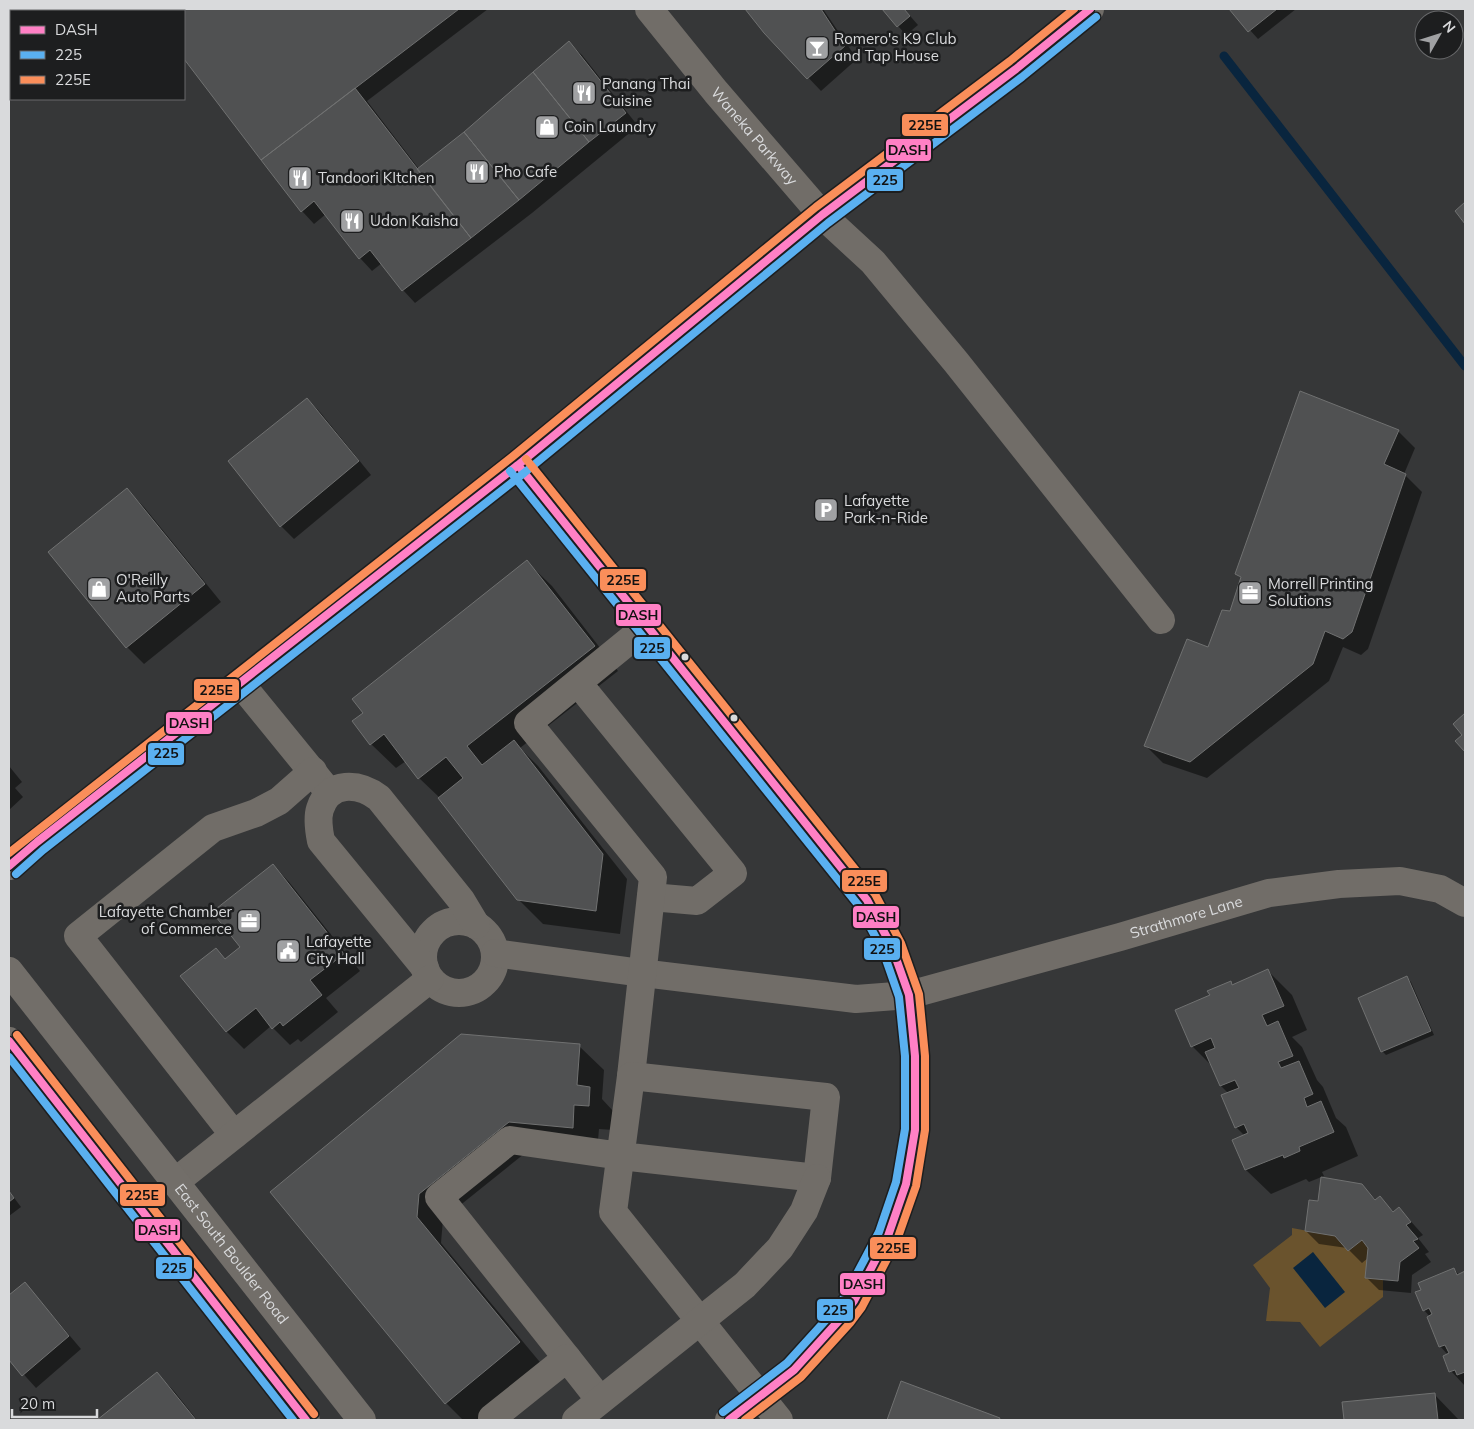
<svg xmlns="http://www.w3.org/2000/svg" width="1474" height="1429" font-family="Mulish,sans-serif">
	<rect width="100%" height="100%" fill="#363738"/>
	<!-- green -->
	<path fill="#6a532d" d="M1292 1228 1335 1236 1348 1251 1362 1240 1368 1248 1383 1279V1297L1320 1347 1300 1322 1266 1321 1270 1288 1253 1265 1292 1235Z"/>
	<!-- water -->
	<path fill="#09253e" d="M1313 1252 1345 1292 1325 1308 1293 1268Z"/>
	<!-- shadow -->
	<path fill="#0007" d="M147 9H488L367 101 419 169 465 132 569 43 582 55 638 126 532 213 415 303 403 290 382 263 372 271 360 258 326 214 314 224 302 211 184 57V11H149Z
		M747 9H823L857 59 821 91 765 32Z
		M883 9H904L918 25 906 35Z
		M1231 9H1296L1258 39Z
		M307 399 320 412 371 475 294 539 281 526 230 461Z
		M1398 431 1415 448 1404 474 1422 492 1368 649 1361 655 1343 647 1329 681 1207 778 1163 763 1146 746 1231 613 1242 579 1236 573Z
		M127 490 144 507 221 602 144 664 127 647Z
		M527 562 552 586 618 671 520 748 538 766 627 879 620 934 543 924 518 899 440 798 419 778 406 761 396 768 371 744Z
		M9 766 22 782 15 788 23 797 9 810Z
		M273 865 289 882 360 971 326 998 338 1012 301 1042 298 1039 290 1045 271 1026 244 1049 227 1032 182 976 216 949 226 960 242 947Z
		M1268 971 1292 995 1307 1030 1292 1037 1302 1047 1317 1080 1323 1087 1336 1118 1346 1127 1358 1156 1322 1172 1324 1176 1309 1182 1306 1179 1271 1194 1246 1170 1234 1140 1245 1136 1236 1127 1229 1094 1221 1086 1213 1067 1192 1046 1211 996 1231 983 1233 986Z
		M1407 978 1411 982 1434 1035 1386 1055 1382 1051Z
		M579 1046 604 1070 602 1099 614 1112 613 1130 599 1129 597 1152 534 1146 443 1219 441 1243 544 1367 479 1420H463L446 1403 271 1192Z
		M1362 1185 1377 1201 1380 1198 1394 1212 1399 1208 1423 1235 1418 1238 1429 1252 1425 1254 1431 1262 1412 1275 1411 1293 1379 1290 1366 1277 1368 1258 1362 1263 1347 1248 1319 1244 1306 1231 1319 1202Z
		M9 1191 21 1207 9 1216Z
		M1454 1269 1459 1275 1465 1273V1386L1451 1371 1448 1355 1440 1346 1430 1317 1424 1310 1422 1290Z
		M25 1284 37 1297 81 1349 36 1388 9 1358V1297Z
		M157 1374 174 1391 197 1420H99Z
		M902 1383 999 1419 1001 1420H888Z
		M1434 1394 1459 1420H1345L1343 1403Z"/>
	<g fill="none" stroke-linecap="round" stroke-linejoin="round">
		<!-- stream -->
		<path stroke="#09253e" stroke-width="9" d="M1224 56 1465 366"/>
	</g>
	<!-- building -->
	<path fill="#505152" stroke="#707171" d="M145 9H459L261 160 184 59V11H147Z
		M745 9H821L845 46 807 79 764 33Z
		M882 9H904L910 16 897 27Z
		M1229 9H1277L1248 32Z
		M569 41 626 113 589 142 533 72Z
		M533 72 589 142 519 200 464 132Z
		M355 88 471 238 402 291 370 250 359 259 314 201 301 212 261 160Z
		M464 132 519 200 471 238 417 169Z
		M1465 202V224L1455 211Z
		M1300 391 1399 430 1384 464 1406 474 1352 632 1343 639 1325 631 1313 664 1190 762 1144 746 1187 639 1208 647 1222 610 1230 611 1241 577 1235 574Z
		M307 398 359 461 280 527 228 461Z
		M127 488 205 584 126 648 48 552Z
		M527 560 595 646 467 746 482 765 514 740 603 854 596 911 517 900 438 798 463 778 446 757 418 779 384 734 370 745 352 721 363 713 352 699Z
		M1465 713V752L1455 741 1462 735 1453 724Z
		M273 864 344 954 310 980 322 995 283 1026 280 1022 272 1029 256 1008 226 1032 180 976 216 948 225 959 240 947 212 912Z
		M1268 969 1284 1006 1262 1015 1267 1026 1278 1021 1293 1056 1278 1062 1281 1068 1299 1061 1313 1094 1304 1098 1307 1107 1321 1101 1334 1132 1299 1147 1300 1151 1284 1158 1283 1155 1245 1170 1232 1140 1248 1133 1244 1124 1235 1128 1221 1095 1239 1088 1235 1080 1220 1086 1205 1052 1215 1048 1211 1038 1191 1047 1175 1010 1210 995 1207 991 1231 981 1232 985Z
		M1407 976 1431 1031 1381 1052 1358 998Z
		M461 1034 580 1044 577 1085 590 1087 589 1106 574 1105 573 1128 509 1122 419 1194 417 1217 520 1342 445 1404 270 1192Z
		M1321 1177 1362 1184 1375 1200 1380 1196 1393 1212 1399 1207 1411 1222 1406 1225 1418 1239 1413 1241 1419 1248 1400 1262 1398 1281 1365 1278 1368 1248 1362 1240 1348 1251 1335 1236 1305 1231 1309 1200 1318 1201Z
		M9 1191 14 1198 9 1202Z
		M1454 1268 1457 1275 1465 1271V1372L1457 1375 1455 1370 1449 1372 1443 1356 1449 1353 1445 1345 1439 1347 1427 1317 1432 1314 1429 1308 1423 1311 1415 1292 1421 1290 1418 1283Z
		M25 1282 69 1336 22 1376 9 1360V1295Z
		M157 1372 196 1420H97Z
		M901 1381 1000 1418 999 1420H887Z
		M1435 1393 1438 1420H1344L1342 1402Z"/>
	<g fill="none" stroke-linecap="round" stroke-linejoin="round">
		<!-- minor -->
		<g stroke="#716d68" stroke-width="28">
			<path id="s1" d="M649 9 716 92 822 215 873 262 956 362 1161 620"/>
			<path d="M518 465 867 900 892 947 909 995 915 1056V1130L906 1184 888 1236 854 1301 843 1316 794 1370 729 1420"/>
			<path d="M240 683 324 786"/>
			<path d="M578 683 733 873 697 901 651 897"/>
			<path d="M9 866 37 842 518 465 822 215 1016 69 1090 9"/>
			<circle cx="459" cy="957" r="36"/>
			<path id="s2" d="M495 953 642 973 856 999 909 995 1120 937 1269 893 1339 884 1400 881 1440 889 1465 903"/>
			<path d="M425 968 321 841C319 831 317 818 320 809 329 780 359 783 379 798L461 900 476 925"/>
			<path d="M631 1076 653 877 528 723 647 626"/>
			<path d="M234 1135 78 936 213 828 256 813 279 801 313 771"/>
			<path d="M175 1182 430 979"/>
			<path d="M567 1358 439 1197 510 1140 621 1156 817 1178 826 1097 631 1076 613 1212 779 1420"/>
			<path d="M494 1420 492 1418 567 1358 600 1400"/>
			<path d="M576 1420 745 1285 780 1248 804 1211 817 1178"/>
		</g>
		<!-- major -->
		<g stroke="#726e69" stroke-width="28">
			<path id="s3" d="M9 971 362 1420"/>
			<path d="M9 1041 306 1420"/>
		</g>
		<defs>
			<path id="bus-1" d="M518 465 867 900 892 947 909 995 915 1056V1130L906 1184 888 1236 854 1301 843 1316 794 1370 729 1420
				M9 866 37 842 518 465 822 215 1016 69 1090 9
				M9 1041 306 1420"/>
			<path id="bus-2" d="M510 471 859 906 883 951 899 997 905 1056V1129L896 1182 879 1232 845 1296 835 1310 787 1363 723 1412
				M16 874 43 850 524 473 828 223 1022 77 1096 17
				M9 1057 293 1420"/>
			<path id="bus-3" d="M526 459 875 894 901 943 919 994 925 1056V1130L916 1186 897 1240 862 1307 850 1323 801 1377 745 1420
				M9 853 512 457 816 207 1010 61 1074 9
				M17 1035 314 1414"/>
		</defs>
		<!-- bus-1 casing -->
		<use href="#bus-1" stroke="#1d1e1f" stroke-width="11"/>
		<!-- bus-2 casing -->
		<use href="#bus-2" stroke="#1d1e1f" stroke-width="11"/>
		<!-- bus-3 casing -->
		<use href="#bus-3" stroke="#1d1e1f" stroke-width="11"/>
		<!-- bus-1 -->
		<use href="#bus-1" stroke="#ff80c5" stroke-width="8"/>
		<!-- bus-2 -->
		<use href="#bus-2" stroke="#5ab0f0" stroke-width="8"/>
		<!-- bus-3 -->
		<use href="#bus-3" stroke="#fa8e5a" stroke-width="8"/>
	</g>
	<!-- icons -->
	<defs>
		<symbol id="bar-square" viewBox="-11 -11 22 22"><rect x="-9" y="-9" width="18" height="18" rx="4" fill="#a0a1a3" stroke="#1d1e1f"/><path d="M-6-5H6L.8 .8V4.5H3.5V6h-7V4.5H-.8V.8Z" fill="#fff"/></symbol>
		<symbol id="restaurant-square" viewBox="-11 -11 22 22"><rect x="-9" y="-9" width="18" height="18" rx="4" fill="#a0a1a3" stroke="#1d1e1f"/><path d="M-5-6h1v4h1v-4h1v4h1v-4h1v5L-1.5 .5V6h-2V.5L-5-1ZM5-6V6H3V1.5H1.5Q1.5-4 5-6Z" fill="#fff"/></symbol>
		<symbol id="shop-square" viewBox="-11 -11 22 22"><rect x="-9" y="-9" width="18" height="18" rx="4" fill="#a0a1a3" stroke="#1d1e1f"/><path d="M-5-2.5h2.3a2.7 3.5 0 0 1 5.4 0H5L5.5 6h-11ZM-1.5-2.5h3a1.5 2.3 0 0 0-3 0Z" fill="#fff"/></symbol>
		<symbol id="parking-square" viewBox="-11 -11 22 22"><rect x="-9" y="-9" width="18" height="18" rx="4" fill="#a0a1a3" stroke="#1d1e1f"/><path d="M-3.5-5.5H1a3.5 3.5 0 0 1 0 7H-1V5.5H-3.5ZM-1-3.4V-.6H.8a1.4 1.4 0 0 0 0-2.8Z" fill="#fff"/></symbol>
		<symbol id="office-square" viewBox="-11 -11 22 22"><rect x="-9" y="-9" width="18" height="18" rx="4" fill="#a0a1a3" stroke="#1d1e1f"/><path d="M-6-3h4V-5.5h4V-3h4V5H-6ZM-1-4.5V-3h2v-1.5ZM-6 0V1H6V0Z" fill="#fff"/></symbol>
		<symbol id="civic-square" viewBox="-11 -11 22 22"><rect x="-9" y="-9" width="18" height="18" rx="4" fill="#a0a1a3" stroke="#1d1e1f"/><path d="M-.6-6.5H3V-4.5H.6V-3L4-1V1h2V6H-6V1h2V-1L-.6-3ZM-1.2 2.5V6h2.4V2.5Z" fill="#fff"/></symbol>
	</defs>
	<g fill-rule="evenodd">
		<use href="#bar-square" x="803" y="34" width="28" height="28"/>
		<use href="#restaurant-square" x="570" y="79" width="28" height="28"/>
		<use href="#shop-square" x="533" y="113" width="28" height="28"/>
		<use href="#restaurant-square" x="463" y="158" width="28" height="28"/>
		<use href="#restaurant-square" x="286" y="164" width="28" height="28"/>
		<use href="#restaurant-square" x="338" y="207" width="28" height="28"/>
		<use href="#parking-square" x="812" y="496" width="28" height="28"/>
		<use href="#shop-square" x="85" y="575" width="28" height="28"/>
		<use href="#office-square" x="1236" y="579" width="28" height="28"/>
		<use href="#office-square" x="235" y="907" width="28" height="28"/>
		<use href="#civic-square" x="274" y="937" width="28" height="28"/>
	</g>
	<!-- markers -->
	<g fill="#d9dadc" stroke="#1d1e1f" stroke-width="2">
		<circle cx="685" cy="657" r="4.5"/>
		<circle cx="734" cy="718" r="4.5"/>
	</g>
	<g text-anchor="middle" stroke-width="5" stroke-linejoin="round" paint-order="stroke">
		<!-- poi labels -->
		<g font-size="15" fill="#d9dadc" stroke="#1d1e1f" text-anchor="start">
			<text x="834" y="44">Romero's K9 Club<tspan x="834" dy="17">and Tap House</tspan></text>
			<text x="602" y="89">Panang Thai<tspan x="602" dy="17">Cuisine</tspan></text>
			<text x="564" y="132">Coin Laundry</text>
			<text x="494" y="177">Pho Cafe</text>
			<text x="318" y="183">Tandoori KItchen</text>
			<text x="370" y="226">Udon Kaisha</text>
			<text x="844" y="506">Lafayette<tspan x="844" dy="17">Park-n-Ride</tspan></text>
			<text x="116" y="585">O'Reilly<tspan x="116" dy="17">Auto Parts</tspan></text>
			<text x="1268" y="589">Morrell Printing<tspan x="1268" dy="17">Solutions</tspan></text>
			<text x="232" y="917" text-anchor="end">Lafayette Chamber<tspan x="232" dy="17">of Commerce</tspan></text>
			<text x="306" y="947">Lafayette<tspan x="306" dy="17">City Hall</tspan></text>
		</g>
		<!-- street labels -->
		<g font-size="15" fill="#d9dadc" stroke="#1d1e1f">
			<text dy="5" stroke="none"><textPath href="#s1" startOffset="165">Waneka Parkway</textPath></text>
			<text dy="5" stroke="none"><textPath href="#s2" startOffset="705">Strathmore Lane</textPath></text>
			<text dy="5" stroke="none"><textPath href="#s3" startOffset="360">East South Boulder Road</textPath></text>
		</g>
	</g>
	<g stroke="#1d1e1f" stroke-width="2">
		<rect x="901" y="113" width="48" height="24" rx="5" fill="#fa8e5a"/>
		<rect x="885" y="138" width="47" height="24" rx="5" fill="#ff80c5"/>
		<rect x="866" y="168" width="38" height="24" rx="5" fill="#5ab0f0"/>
		<rect x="599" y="568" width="48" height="24" rx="5" fill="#fa8e5a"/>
		<rect x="615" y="603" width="47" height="24" rx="5" fill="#ff80c5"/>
		<rect x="633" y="636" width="38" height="24" rx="5" fill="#5ab0f0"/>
		<rect x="193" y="678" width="47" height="24" rx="5" fill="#fa8e5a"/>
		<rect x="165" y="711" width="48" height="24" rx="5" fill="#ff80c5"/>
		<rect x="147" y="742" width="38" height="24" rx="5" fill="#5ab0f0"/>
		<rect x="841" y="869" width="47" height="24" rx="5" fill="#fa8e5a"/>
		<rect x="852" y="905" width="48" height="24" rx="5" fill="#ff80c5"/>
		<rect x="863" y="937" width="38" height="24" rx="5" fill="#5ab0f0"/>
		<rect x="119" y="1183" width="47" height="24" rx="5" fill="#fa8e5a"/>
		<rect x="134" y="1218" width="47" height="24" rx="5" fill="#ff80c5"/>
		<rect x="869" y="1236" width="48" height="24" rx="5" fill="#fa8e5a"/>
		<rect x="155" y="1256" width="38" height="24" rx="5" fill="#5ab0f0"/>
		<rect x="839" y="1272" width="47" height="24" rx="5" fill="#ff80c5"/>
		<rect x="816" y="1298" width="38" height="24" rx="5" fill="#5ab0f0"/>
	</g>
	<g font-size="14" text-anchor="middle" font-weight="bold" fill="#111">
		<text x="925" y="130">225E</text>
		<text x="908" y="155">DASH</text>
		<text x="885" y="185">225</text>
		<text x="623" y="585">225E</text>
		<text x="638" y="620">DASH</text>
		<text x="652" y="653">225</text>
		<text x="216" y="695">225E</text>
		<text x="189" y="728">DASH</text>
		<text x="166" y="758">225</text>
		<text x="864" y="886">225E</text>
		<text x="876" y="922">DASH</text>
		<text x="882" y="954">225</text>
		<text x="142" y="1200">225E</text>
		<text x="158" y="1235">DASH</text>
		<text x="893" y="1253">225E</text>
		<text x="174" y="1273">225</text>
		<text x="863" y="1289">DASH</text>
		<text x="835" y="1315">225</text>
	</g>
	<!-- border -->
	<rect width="1474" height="1429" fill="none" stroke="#d9dadc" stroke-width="20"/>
	<!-- legend -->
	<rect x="10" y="10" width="175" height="90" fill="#1d1e1f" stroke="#68696b"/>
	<rect x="20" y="26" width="25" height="8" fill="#ff80c5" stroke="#68696b"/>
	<text x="55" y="35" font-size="15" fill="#d9dadc">DASH</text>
	<rect x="20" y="51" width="25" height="8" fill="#5ab0f0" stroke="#68696b"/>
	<text x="55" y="60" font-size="15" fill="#d9dadc">225</text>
	<rect x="20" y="76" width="25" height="8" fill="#fa8e5a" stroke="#68696b"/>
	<text x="55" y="85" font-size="15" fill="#d9dadc">225E</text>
	<!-- north arrow -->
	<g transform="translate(1439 35) rotate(51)"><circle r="24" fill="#1d1e1f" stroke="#68696b"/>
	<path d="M0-4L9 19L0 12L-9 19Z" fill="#a0a1a3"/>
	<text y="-8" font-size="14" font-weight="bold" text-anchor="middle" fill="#d9dadc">N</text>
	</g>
	<!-- scale -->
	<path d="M12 1409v8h85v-8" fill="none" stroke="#d9dadc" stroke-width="2.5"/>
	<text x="20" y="1409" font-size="15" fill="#d9dadc" stroke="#1d1e1f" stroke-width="4" paint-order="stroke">20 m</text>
</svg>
